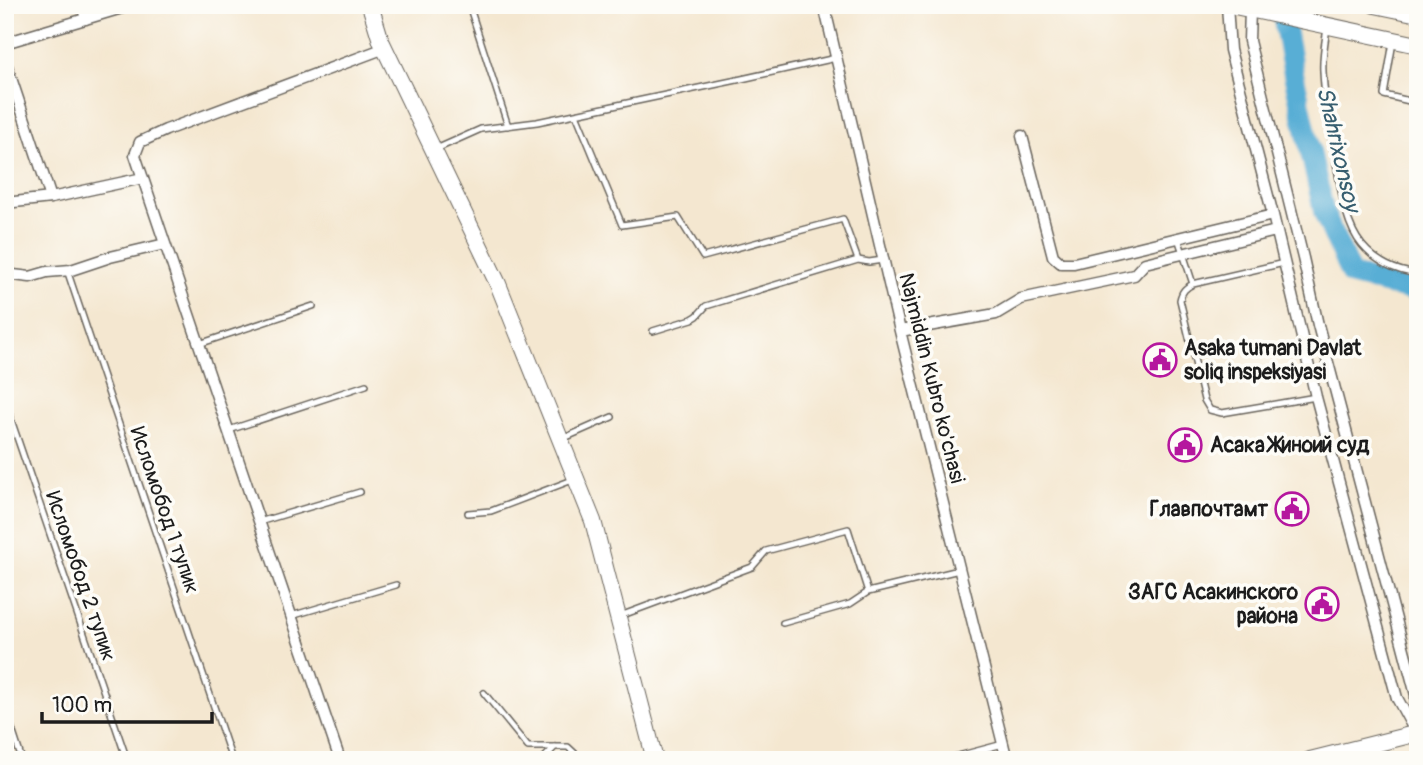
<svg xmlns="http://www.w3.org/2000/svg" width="1423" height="765" font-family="Pangolin,sans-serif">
	<rect width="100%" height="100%" fill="#fdfcf7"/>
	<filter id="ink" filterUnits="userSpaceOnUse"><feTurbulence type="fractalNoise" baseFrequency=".0143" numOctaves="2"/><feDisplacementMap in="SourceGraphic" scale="14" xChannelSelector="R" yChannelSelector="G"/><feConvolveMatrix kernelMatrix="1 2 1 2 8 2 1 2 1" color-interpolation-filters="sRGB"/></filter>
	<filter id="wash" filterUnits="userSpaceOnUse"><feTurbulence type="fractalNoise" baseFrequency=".00686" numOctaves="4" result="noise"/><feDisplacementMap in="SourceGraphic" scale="28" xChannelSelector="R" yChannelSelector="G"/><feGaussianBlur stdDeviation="1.57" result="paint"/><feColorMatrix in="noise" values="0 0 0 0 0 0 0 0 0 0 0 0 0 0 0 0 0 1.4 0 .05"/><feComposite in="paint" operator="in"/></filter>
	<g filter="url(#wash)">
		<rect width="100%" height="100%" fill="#f4e7d0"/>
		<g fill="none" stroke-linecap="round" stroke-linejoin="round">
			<!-- river -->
			<path stroke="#59aed5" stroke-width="21" d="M1281 5 1294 76 1324 213 1351 275 1418 292"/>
		</g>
	</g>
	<g filter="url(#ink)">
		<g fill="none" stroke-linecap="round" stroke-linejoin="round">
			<defs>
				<path id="lane" d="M469 5 508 126
					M1327 28C1325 42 1322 57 1323 71 1324 99 1329 125 1334 152 1340 180 1343 222 1362 245 1377 263 1395 271 1418 274
					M1393 42 1384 95 1418 103
					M576 114 622 225 678 217 703 257 843 219 858 260 869 262 883 260
					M434 150 481 129 537 122 737 80 836 58
					M1178 238 1193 284
					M1284 263 1193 284C1185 288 1182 291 1180 300L1204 400 1210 410 1222 413 1316 397
					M67 270 232 760
					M653 331 692 319 697 316 706 306 858 260
					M199 344 313 306
					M5 402 127 760
					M229 430 366 385
					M562 439 612 417
					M468 513 491 511 575 479
					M259 522 360 492
					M291 616 396 585
					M620 616 752 567 766 551 848 529 868 592 959 570
					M783 623 850 604 868 592
					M484 693 528 747H568L582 760
					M5 708 22 760
					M542 760 555 747
					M943 760 1003 744"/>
				<path id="street" d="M82 5 86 19
					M824 5 900 331 1007 760
					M1227 5 1230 50 1273 215 1316 397 1397 698 1416 733
					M1250 9 1249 41 1303 258 1318 325 1416 695V731
					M5 43 132 5
					M5 60 51 198
					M1022 136 1053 256 1061 263H1074L1273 215
					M5 203 51 198 143 178
					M5 274 30 277 47 272 71 270 110 257 165 244
					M900 331 996 314 1021 299 1134 275 1145 263 1276 231
					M340 760 135 155 140 142 166 130 385 48"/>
				<path id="secondary" d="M370 5 381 41 498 284 593 521 655 760
					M1230 5 1418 45
					M1375 5 1418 14
					M1310 760 1418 733"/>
			</defs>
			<!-- lane casing -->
			<use href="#lane" stroke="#68635b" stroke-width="8"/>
			<!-- street casing -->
			<use href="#street" stroke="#68635b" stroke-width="13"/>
			<!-- secondary casing -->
			<use href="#secondary" stroke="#68635b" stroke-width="18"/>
			<!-- lane -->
			<use href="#lane" stroke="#fff" stroke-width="5"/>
			<!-- street -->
			<use href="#street" stroke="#fff" stroke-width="10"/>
			<!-- secondary -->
			<use href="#secondary" stroke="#fff" stroke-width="16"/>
		</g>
	</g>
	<!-- icons -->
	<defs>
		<symbol id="civic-ring" viewBox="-11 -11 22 22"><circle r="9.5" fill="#fdfcf7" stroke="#b5179e" stroke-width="1.5"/><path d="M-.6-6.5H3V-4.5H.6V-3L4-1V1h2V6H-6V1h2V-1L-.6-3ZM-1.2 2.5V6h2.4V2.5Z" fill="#b5179e"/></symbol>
	</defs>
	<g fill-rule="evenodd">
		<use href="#civic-ring" x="1141" y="341" width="38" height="38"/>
		<use href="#civic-ring" x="1166" y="426" width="38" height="38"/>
		<use href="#civic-ring" x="1273" y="490" width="38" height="38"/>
		<use href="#civic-ring" x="1303" y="585" width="38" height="38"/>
	</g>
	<g text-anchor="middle" stroke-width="7" stroke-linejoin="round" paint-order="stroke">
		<!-- poi labels -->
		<g font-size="21" font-weight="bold" fill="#1c1c1c" stroke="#fdfcf7" text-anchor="start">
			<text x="1184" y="355">Asaka tumani Davlat<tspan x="1184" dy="24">soliq inspeksiyasi</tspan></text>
			<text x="1210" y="452">Асака Жиноий суд</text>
			<text x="1268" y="516" text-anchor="end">Главпочтамт</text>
			<text x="1298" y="599" text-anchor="end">ЗАГС Асакинского<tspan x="1298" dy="24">района</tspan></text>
		</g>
		<!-- street labels -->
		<g font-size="21" fill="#1c1c1c" stroke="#fdfcf7">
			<text transform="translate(932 378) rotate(76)" y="7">Najmiddin Kubro ko'chasi</text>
			<text transform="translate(165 510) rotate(71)" y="7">Исломобод 1 тупик</text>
			<text transform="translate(81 576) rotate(71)" y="7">Исломобод 2 тупик</text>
		</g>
		<!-- water labels -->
		<g font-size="23" font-style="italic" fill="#375e6f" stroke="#fdfcf7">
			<text transform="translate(1339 149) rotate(77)" y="8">Shahrixonsoy</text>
		</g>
	</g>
	<!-- margin -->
	<rect width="1423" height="765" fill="none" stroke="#fdfcf7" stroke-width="28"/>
	<!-- scale -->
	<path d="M42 712v10h170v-10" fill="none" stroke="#1c1c1c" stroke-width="3.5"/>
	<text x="52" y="712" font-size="21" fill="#1c1c1c" stroke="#fdfcf7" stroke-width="5" paint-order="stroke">100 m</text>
</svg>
